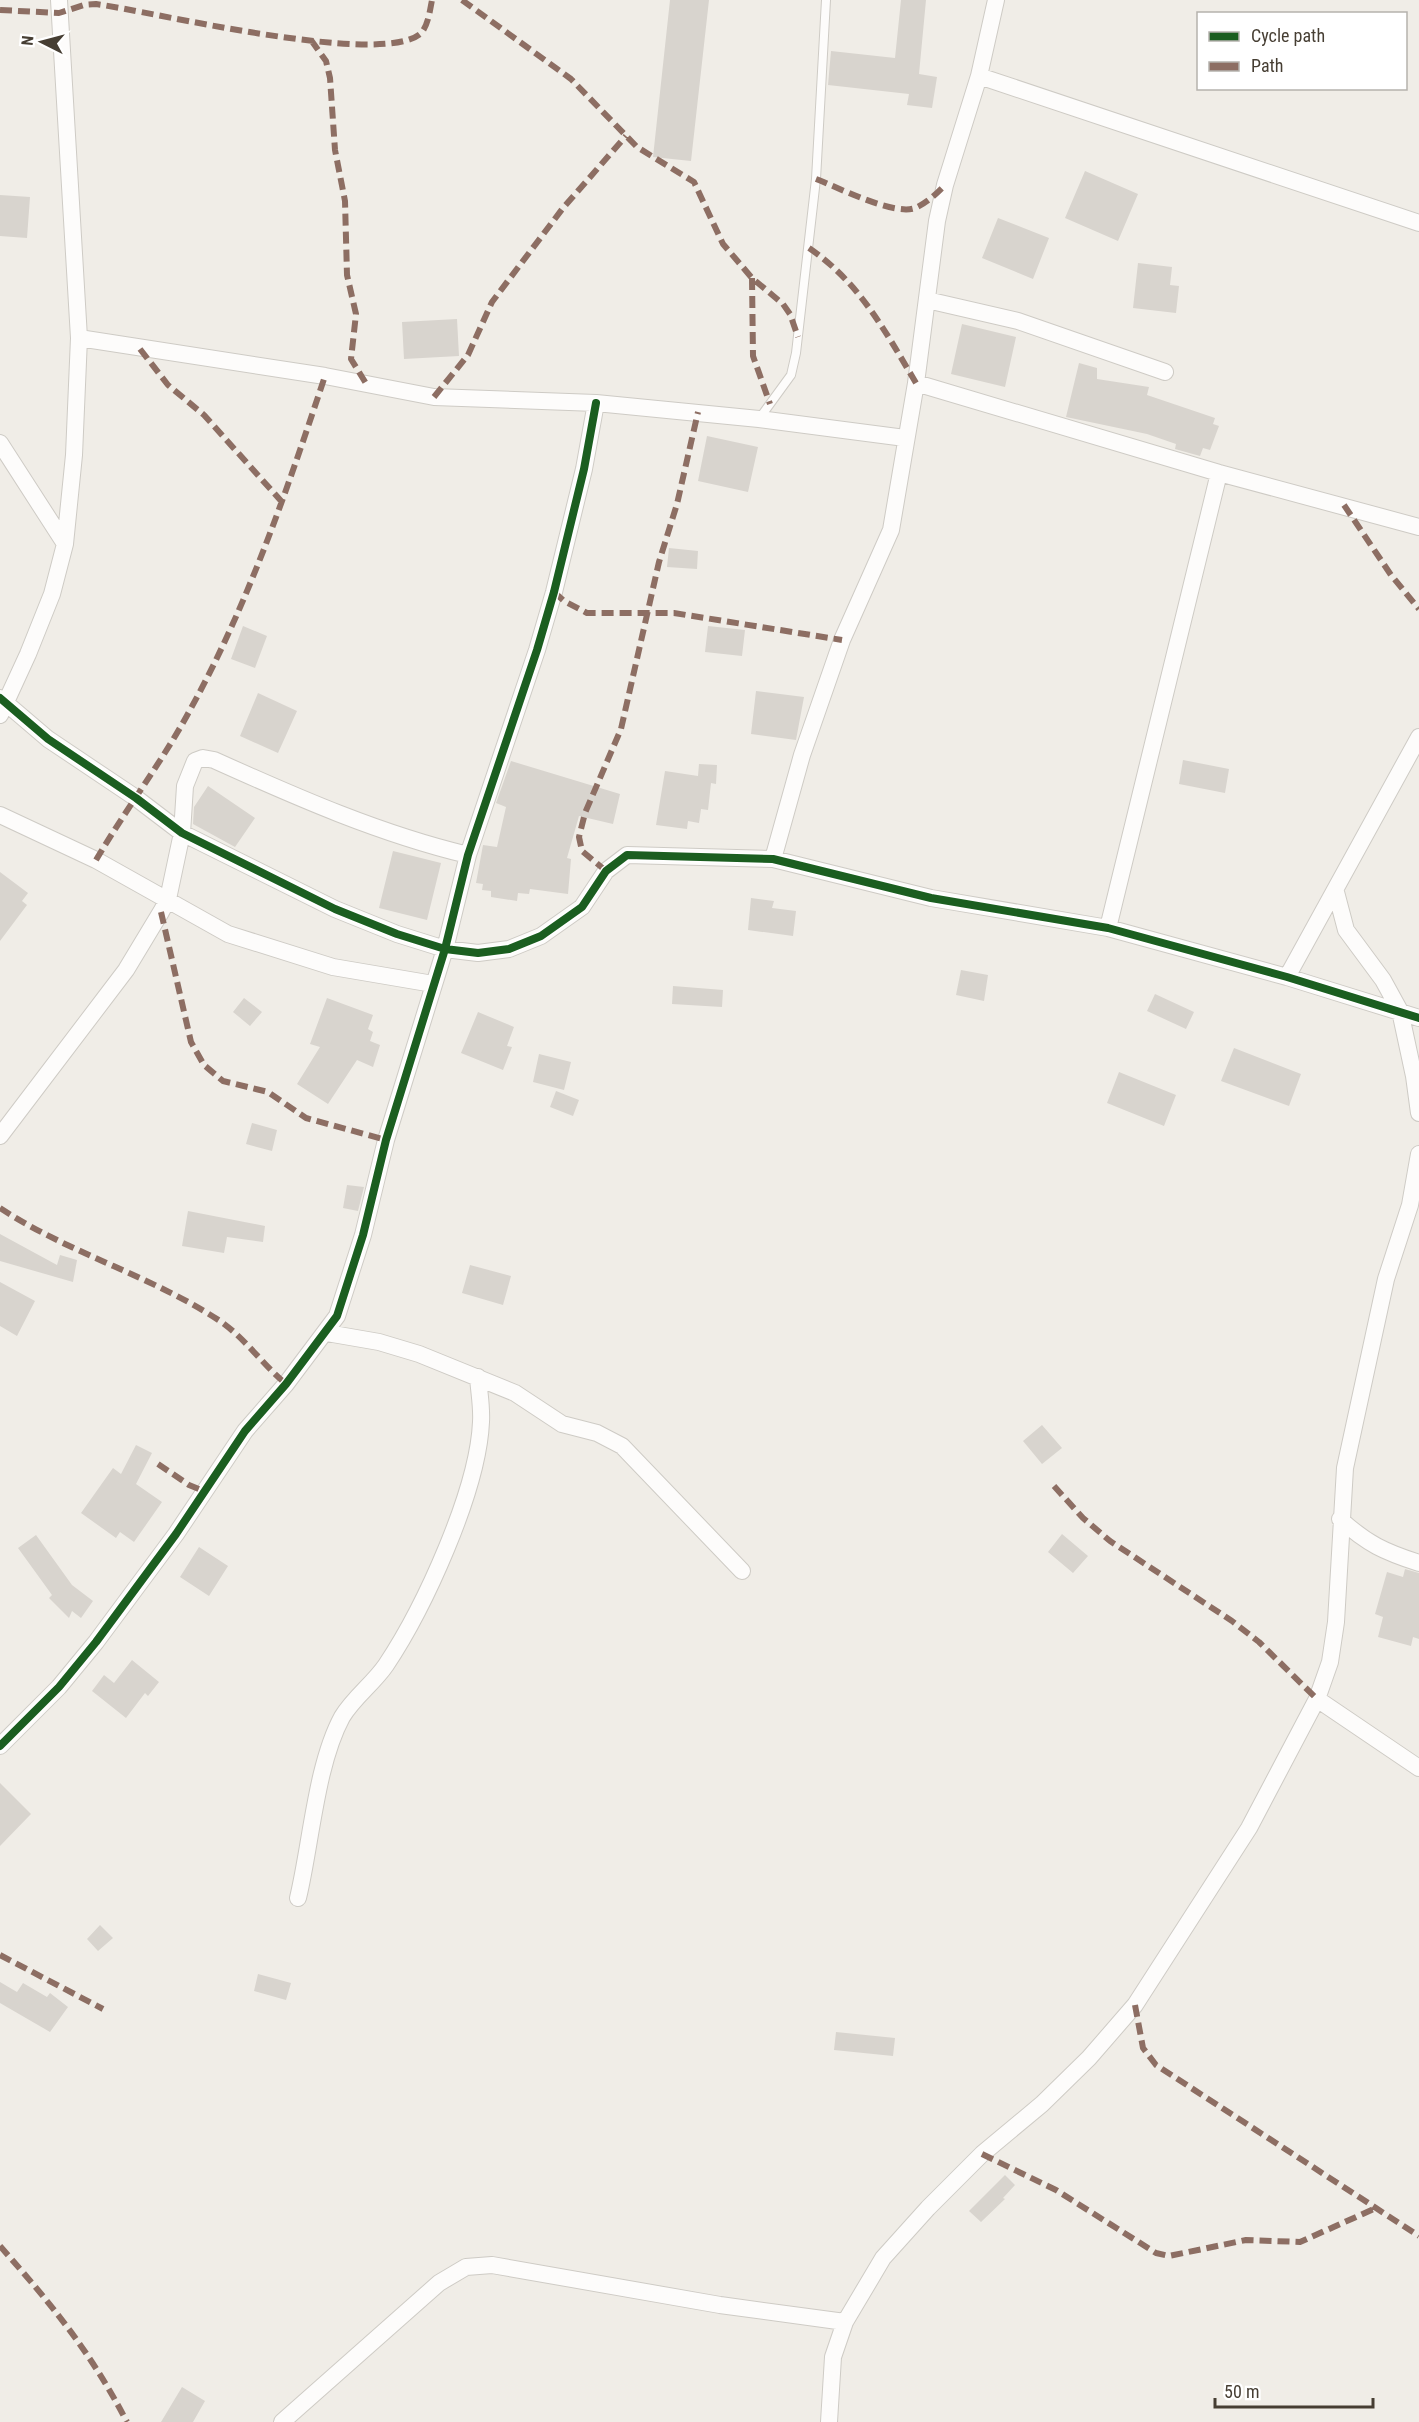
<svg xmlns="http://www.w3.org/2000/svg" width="1419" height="2422" font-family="'Roboto Condensed',sans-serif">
	<rect width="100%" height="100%" fill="#f0ede7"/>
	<!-- building -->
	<path fill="#d8d4ce" d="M670 0H709L691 161 653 157Z
		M901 0H926L919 74 937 77 932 108 907 105 909 94 828 85 831 51 895 58Z
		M1085 171 1138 194 1118 241 1065 218Z
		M0 195 30 197 27 238 0 236Z
		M998 218 1049 238 1033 279 982 258Z
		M1138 263 1172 267 1170 285 1179 286 1176 313 1133 308Z
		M457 319 459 356 404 359 402 322Z
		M962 324 1016 337 1005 387 951 374Z
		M1079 363 1097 368V379L1149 387 1147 395 1215 418 1213 424 1219 426 1210 450 1203 448 1200 456 1175 449 1176 444 1147 434 1066 417Z
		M707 436 758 447 748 492 698 481Z
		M669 548 698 551 697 569 667 567Z
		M243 626 267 636 255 668 231 659Z
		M708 626 745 630 742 656 705 652Z
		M756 691 804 697 796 740 751 734Z
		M258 693 297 711 278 753 240 736Z
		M1183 760 1229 769 1225 793 1179 784Z
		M511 761 620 794 613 824 579 816 567 858 571 859 568 894 530 889 529 894 518 893 517 901 491 897V891L482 890 483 884 476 883 483 845 497 847 506 807 496 803Z
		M699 764 717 765 716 784 711 783 708 810 701 809 699 823 688 821 687 829 656 825 665 771 698 776Z
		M208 786 255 818 235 847 193 824 194 807Z
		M393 851 441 863 427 920 379 908Z
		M0 872 28 893 22 901 27 905 0 941Z
		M751 898 774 901 772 908 796 911 793 936 748 930Z
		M961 970 988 975 984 1001 956 995Z
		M673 986 723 990 722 1007 672 1004Z
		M1155 994 1194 1012 1186 1029 1147 1011Z
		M244 998 262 1012 250 1026 233 1012Z
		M327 998 373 1015 368 1029 373 1032 370 1041 380 1045 373 1067 357 1060 328 1104 297 1084 320 1047 310 1044Z
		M478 1012 514 1027 507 1046 512 1047 503 1070 461 1053Z
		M1234 1048 1301 1074 1289 1106 1221 1081Z
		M539 1054 571 1062 564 1090 533 1082Z
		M1119 1072 1176 1095 1164 1126 1107 1103Z
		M556 1091 579 1100 573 1116 550 1107Z
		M252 1123 277 1130 272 1151 246 1144Z
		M347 1185 364 1187 358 1211 343 1208Z
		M188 1211 265 1226 263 1242 227 1237 224 1253 182 1246Z
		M0 1234 57 1265 60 1255 77 1260 73 1282 0 1261Z
		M470 1265 511 1276 503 1305 462 1293Z
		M0 1282 35 1301 17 1336 0 1326Z
		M1042 1425 1062 1448 1042 1464 1023 1441Z
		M136 1445 152 1453 136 1484 162 1502 134 1542 120 1532 116 1538 81 1513 113 1468 121 1474Z
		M1062 1534 1088 1556 1073 1573 1048 1552Z
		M36 1535 72 1585 93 1601 81 1618 72 1611 69 1618 49 1598 52 1595 18 1548Z
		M199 1547 228 1566 209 1596 180 1577Z
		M1405 1569 1419 1573V1639L1413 1637 1411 1646 1378 1637 1383 1617 1375 1614 1387 1572 1403 1577Z
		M132 1660 159 1682 148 1696 145 1693 126 1718 92 1691 104 1675 114 1683Z
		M0 1783 31 1814 0 1846Z
		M100 1925 113 1938 98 1951 87 1939Z
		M258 1974 291 1983 286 2000 254 1991Z
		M0 1982 17 1992 23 1983 47 1997 50 1993 68 2007 50 2032 0 2003Z
		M836 2032 895 2038 893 2056 834 2050Z
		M1005 2175 1015 2185 1003 2198 1005 2199 981 2222 969 2211Z
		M182 2387 205 2401 193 2422H161Z"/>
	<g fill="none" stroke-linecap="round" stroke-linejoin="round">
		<defs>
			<path id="service" d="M759 419 791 375 796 353 816 179 826 0"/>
			<path id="minor" d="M979 76 1419 223
				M927 300 1018 321 1165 372
				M79 338 325 376 434 397 596 403 759 419 905 438
				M916 383 1219 473 1419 527
				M0 443 65 544
				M0 698 48 739 136 798 182 833 335 909 397 934 445 949 478 953 509 949 541 936 582 907 606 871 627 855 773 859 931 898 1108 928 1287 977 1419 1018
				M0 715 28 654 52 594 65 544 74 455 79 338 59 0
				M0 815 96 860 228 934 333 967 433 984
				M773 859 802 755 842 640 891 530 916 383 937 221 945 185 979 76 996 0
				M1336 892 1346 930 1383 980 1400 1011 1414 1076 1419 1113
				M1108 928 1219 473
				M1287 977 1419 737
				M0 1136 126 970 161 912 168 899 182 833 185 786 195 761 203 758 214 760C296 797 380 834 468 855
				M327 1333 379 1342 419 1354 515 1393 562 1424 597 1433 622 1446 742 1571
				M1340 1519C1367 1544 1385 1552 1419 1563
				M1317 1699 1419 1768
				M0 1746 59 1687 96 1642 176 1534 245 1431 286 1384 337 1316 363 1235 386 1140 445 949 468 855 537 650 554 592 584 469 596 403
				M298 1898C311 1844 316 1765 342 1717 354 1697 373 1684 386 1665 424 1608 478 1491 481 1422 482 1407 479 1392 478 1377
				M282 2422 439 2283 466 2267 492 2265 720 2305 845 2322
				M829 2422 833 2357 845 2322 883 2258 928 2208 982 2154 1042 2104 1089 2058 1135 2005 1249 1828 1317 1699 1330 1662 1336 1622 1345 1468 1386 1279 1410 1205 1419 1154"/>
		</defs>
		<!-- service casing -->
		<use href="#service" stroke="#cecbc5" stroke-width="10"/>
		<!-- minor casing -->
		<use href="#minor" stroke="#cecbc5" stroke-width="18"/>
		<!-- service -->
		<use href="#service" stroke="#fdfcfb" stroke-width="8"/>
		<!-- minor -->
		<use href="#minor" stroke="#fdfcfb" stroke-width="16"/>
		<!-- quiet -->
		<path stroke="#8d6e63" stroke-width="6" stroke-dasharray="12 6" stroke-linecap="butt" d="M462 0 571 79 637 147 694 182 723 244 752 278 783 304 790 314 798 337
			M0 10 59 13 84 5 96 4C154 12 379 67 420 34 428 27 430 10 432 0
			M311 40 326 61 330 78 335 150 345 201 347 275 356 314 351 359 367 385
			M816 179C837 187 894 216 915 208 927 203 936 194 945 185
			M809 248C860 283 885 331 916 383
			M752 278 753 356 770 404
			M140 349 168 385 204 415 282 502
			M434 397 468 355 492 302 563 208 626 136
			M1344 505 1391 575 1419 609
			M554 592 564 601 587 613H674L842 640
			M96 860C126 809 162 762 190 710 248 605 287 490 325 376
			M606 871 582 851 579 837 585 813 621 729 659 562 677 504 698 412
			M161 912 191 1042 204 1065 223 1081 268 1092 306 1118 386 1140
			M0 1208C70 1254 150 1275 220 1321 246 1339 262 1364 286 1384
			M158 1464 189 1485 206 1492
			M1054 1486 1083 1518 1110 1541 1232 1621 1259 1642 1317 1699
			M0 1955 103 2009
			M1135 2005 1143 2048 1156 2065 1419 2236
			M982 2154 1056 2190 1156 2253 1169 2256 1246 2240 1300 2242 1376 2208
			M0 2246C52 2305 90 2351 127 2422"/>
		<defs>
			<path id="cycleway" d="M0 698 48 739 136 798 182 833 335 909 397 934 445 949 478 953 509 949 541 936 582 907 606 871 627 855 773 859 931 898 1108 928 1287 977 1419 1018
				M0 1746 59 1687 96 1642 176 1534 245 1431 286 1384 337 1316 363 1235 386 1140 445 949 468 855 537 650 554 592 584 469 596 403"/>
		</defs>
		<!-- cycleway casing -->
		<use href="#cycleway" stroke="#fff" stroke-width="11"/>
		<!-- cycleway -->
		<use href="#cycleway" stroke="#1b5e20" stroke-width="8"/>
	</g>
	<!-- legend -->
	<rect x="1197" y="12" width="210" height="78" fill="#ffffff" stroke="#b5b2ad" stroke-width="1.5"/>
	<rect x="1209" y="32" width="30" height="9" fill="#1b5e20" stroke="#b5b2ad" stroke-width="1.5"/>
	<text x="1251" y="42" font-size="18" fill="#463e33">Cycle path</text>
	<rect x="1209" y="62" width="30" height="9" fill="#8d6e63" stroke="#b5b2ad" stroke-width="1.5"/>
	<text x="1251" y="72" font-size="18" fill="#463e33">Path</text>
	<!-- north arrow -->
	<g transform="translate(42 42) rotate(276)" stroke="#ffffff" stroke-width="4.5" paint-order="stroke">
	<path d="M0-4.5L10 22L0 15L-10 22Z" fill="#463e33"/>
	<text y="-9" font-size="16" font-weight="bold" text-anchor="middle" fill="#463e33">N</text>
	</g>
	<!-- scale -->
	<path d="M1215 2398v9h158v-9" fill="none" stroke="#463e33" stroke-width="3"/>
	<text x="1224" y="2398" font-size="18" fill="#463e33" stroke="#ffffff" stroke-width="4.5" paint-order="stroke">50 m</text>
</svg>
